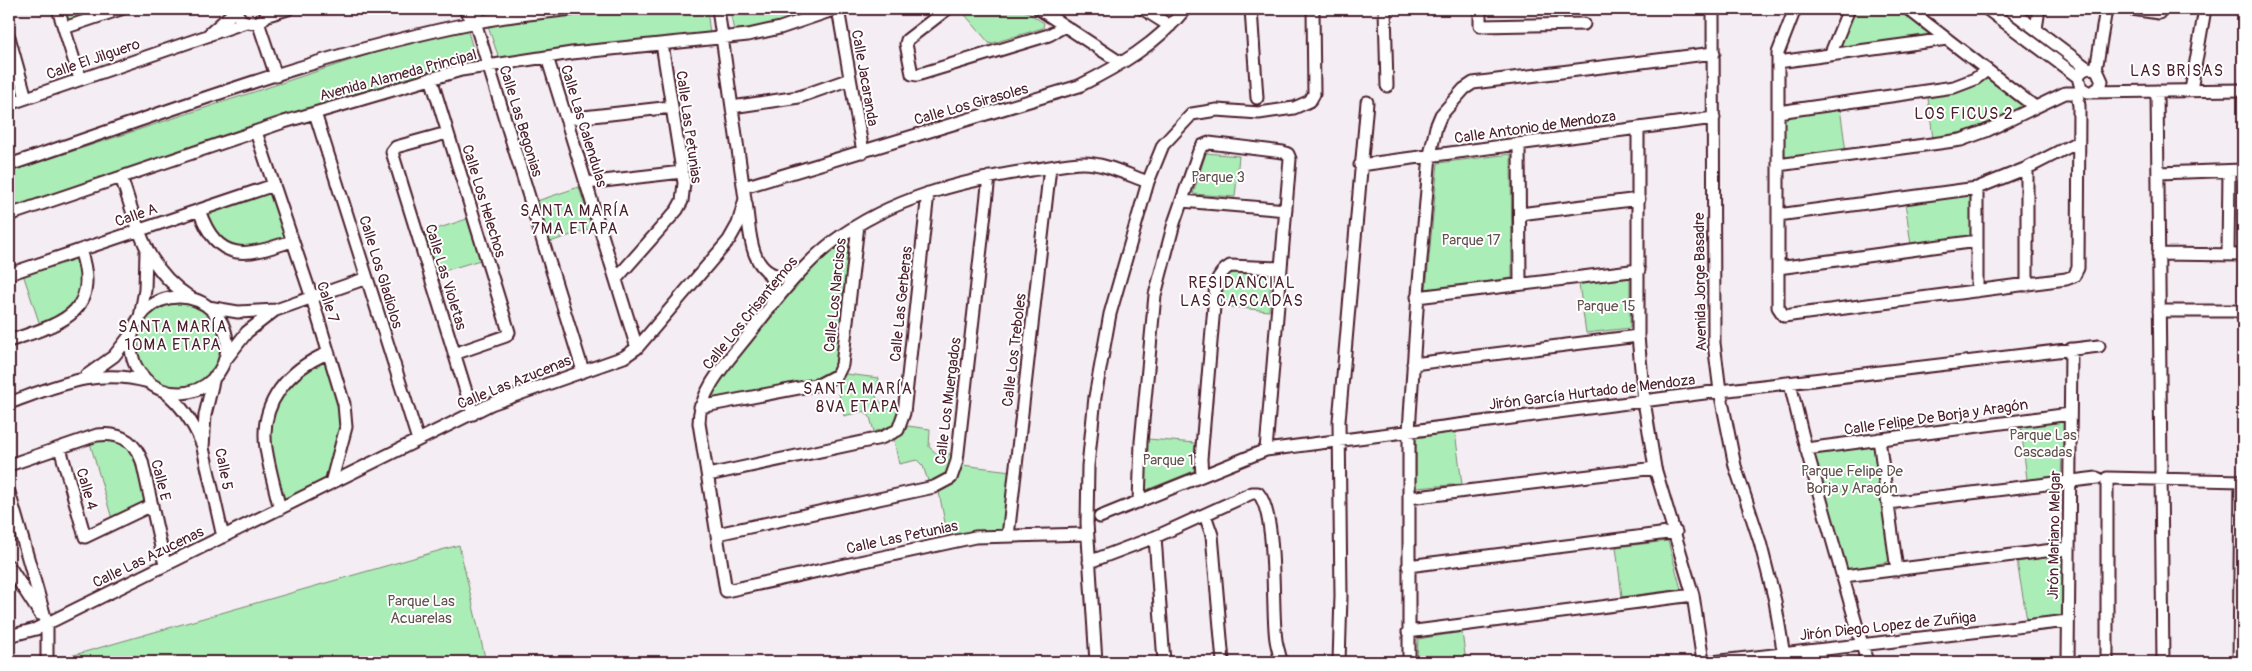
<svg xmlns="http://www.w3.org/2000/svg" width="2252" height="671" font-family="Pangolin,sans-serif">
	<rect width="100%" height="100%" fill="#f5edf4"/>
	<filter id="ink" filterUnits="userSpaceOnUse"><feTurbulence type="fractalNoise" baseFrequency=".02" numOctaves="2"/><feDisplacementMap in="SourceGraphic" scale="10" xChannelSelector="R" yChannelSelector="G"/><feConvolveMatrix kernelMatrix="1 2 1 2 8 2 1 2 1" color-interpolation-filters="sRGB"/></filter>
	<g filter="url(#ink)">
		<!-- green -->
		<path fill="#abedb6" stroke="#7a8670" d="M63 9H103L67 21Z
			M620 9H707L710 34 499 58 487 24Z
			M730 9H824L763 28 734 32Z
			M960 9H1022L1044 23 1043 28 990 44Z
			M1856 9H1898L1933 35 1839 49Z
			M467 28 477 63 430 73 368 90 9 209V172L373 53Z
			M1988 75 2027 106 1986 126 1933 139 1928 98 1962 90Z
			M1840 108 1846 152 1782 161V116Z
			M1206 153 1239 156 1235 197 1193 194Z
			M1511 154 1512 278 1426 289 1438 163Z
			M579 187 592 228 550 242 537 201Z
			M271 191 287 238C264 245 232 259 214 234 210 228 208 219 205 213Z
			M1973 193V237L1911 245 1905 202Z
			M467 219 480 260 437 273 424 233Z
			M851 236 839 360 835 371 820 379 707 400C749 341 792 280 851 236Z
			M78 256C90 293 74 314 40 325L23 274Z
			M1232 270 1271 273 1269 311 1222 306 1224 276Z
			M1630 278V328L1586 333 1579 284Z
			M136 345a43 43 0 1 1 86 0a43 43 0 1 1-86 0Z
			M325 359 339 408 341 422 327 479 283 501 271 444 270 427 273 411 292 381Z
			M846 374 879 378 876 398 883 404 898 405 897 418 893 425 874 432 870 417 864 411 844 416 837 384Z
			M2064 420 2061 475 2027 480 2021 426Z
			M908 426 930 429 929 447 936 453 951 454C950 472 945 477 928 481L923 466 917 460 899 464 894 440 903 434Z
			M1455 432 1462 484 1416 488V438Z
			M105 438 120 441 136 457 147 503 112 519 90 443Z
			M1148 439 1195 443 1194 471 1144 491Z
			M1876 446 1892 561 1847 570 1813 453Z
			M962 465 1011 471 1003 530 978 531 948 538 939 492 956 483Z
			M1668 541 1681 589 1622 597 1616 547Z
			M459 545 486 662H53V661Z
			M2063 555V617L2027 620 2017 562Z
			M1462 632 1466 662H1417L1418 639Z"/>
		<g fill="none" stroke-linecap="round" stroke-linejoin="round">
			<defs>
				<path id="minor" d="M58 9 80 79
					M234 9 241 20C254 26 265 22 270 9
					M464 9 475 22 583 371
					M838 9 863 152
					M947 9 907 40 906 44 912 74 917 75 1049 35 1065 26
					M1039 9 1121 63
					M1143 9 1170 26
					M1251 9 1257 98
					M1385 9 1387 86
					M1480 9V26L1584 24
					M1795 9 1778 53V307L1784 316 2066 279 2074 276 2078 268 2079 106 2077 93
					M1908 9 2035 107
					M1987 9 2078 77
					M2009 9 2087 68
					M2132 9 2159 13
					M1713 12 1714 343 1720 391 1735 466 1760 542 1775 601 1785 662
					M268 15 288 9
					M258 22 276 76
					M475 22 479 9
					M64 28 121 9
					M2036 29 2039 9
					M211 34 246 22
					M9 37 26 98
					M1830 55 1849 9
					M547 57 637 348
					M1778 62 1947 39
					M2096 70 2106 9
					M431 78 509 332 506 336 454 354
					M2191 90 2205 9
					M2157 91 2163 662
					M2092 92 2099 88 2102 81 2097 70C2089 66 2081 69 2078 77L2081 88 2088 92 2243 90
					M9 104 207 36 235 11
					M732 107 799 97 850 79
					M1778 112 1954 87 1975 79 1987 70
					M315 113 418 440
					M566 119 672 107
					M1638 128V336L1644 401 1655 468 1693 595 1703 662
					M256 132 312 298 344 404 346 427 331 483
					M447 133 396 147 392 152 473 414
					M1519 144 1520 284
					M9 165C165 113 321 52 482 21 512 15 542 13 572 9
					M1360 165 1714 118
					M1778 165 1961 140 1986 131 2065 93H2077
					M2158 173 2243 170
					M121 177C138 226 144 268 191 298
					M586 183 682 172
					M744 187 1079 86C1119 66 1157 44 1185 9
					M1977 188V291
					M1182 201 1286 210
					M746 203C750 227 748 270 779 276 787 277 795 275 801 271
					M199 210C218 265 247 256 292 241
					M1520 214 1639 199
					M9 215 284 122 461 70 572 53 748 35 780 28 836 9
					M1778 215 1977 188 2027 168 2078 142
					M2158 254 2243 255
					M2228 255 2229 171
					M1778 268 1977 241
					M765 269C774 281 778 291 771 305
					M9 274 274 185
					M616 279 677 210 682 201 684 183 662 44
					M2027 285V168
					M1417 297 1639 270
					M131 345a48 48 0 1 1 96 0a48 48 0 1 1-96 0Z
					M208 307 238 312 276 310 367 278
					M2159 311H2243
					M140 317 145 290 146 251
					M9 341C58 324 103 315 80 250
					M226 359 247 332 274 311
					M1413 364 1638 336
					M86 376 114 356 132 333
					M214 377 205 415 203 448 223 537
					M1790 384 1803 437 1867 662
					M164 391C182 405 193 422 202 444
					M9 403C57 386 97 367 149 382
					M700 407 820 384 837 375 842 365 858 225
					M1879 439 1897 570
					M60 448 85 537 152 505
					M1806 449 2070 414
					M9 465 97 435C119 432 134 440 142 461L165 565
					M708 475 881 438 898 430 904 413 928 193
					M1202 476 1201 459 1216 283C1219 275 1223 270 1230 266L1281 268
					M9 492 47 624V662
					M1409 498 1655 468
					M1139 502 1141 442 1155 295 1174 223 1199 151 1202 146 1209 143 1283 152 1288 154 1290 159 1266 450
					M1888 503 2097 478
					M280 509C275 489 269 468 266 448 259 403 289 369 328 353
					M1205 515 1212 535 1223 662
					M1100 517 1266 450 1720 391 2099 346
					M717 534 934 487 951 478 957 461 989 177
					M1087 534 975 537 726 591 699 423C699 389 730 359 750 333 775 301 801 266 834 241 891 198 961 181 1031 170 1048 168 1066 163 1083 163 1105 163 1128 175 1148 182
					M1008 536 1050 167
					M1155 537 1164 662
					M1089 562 1155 537 1252 493H1258C1278 515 1271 607 1276 640 1277 647 1280 655 1281 662
					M9 566 40 614
					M1408 566 1676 532
					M1844 576 2069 548
					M1408 632 1693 595
					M9 636 36 629 491 404 624 357 637 348 729 240 738 224 745 199 718 9
					M1096 662 1087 523 1088 466 1095 397 1110 314 1148 182 1163 145 1192 114 1217 110 1259 113 1294 108 1310 101 1314 94 1313 9
					M1339 662 1341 596 1339 421 1367 102
					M1409 662V431L1418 294 1430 155 1436 127 1441 115 1464 89 1473 83 1714 53
					M1712 662 2068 621
					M2068 662 2071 349
					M2107 662V478L2243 481
					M2239 662 2241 481"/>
			</defs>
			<!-- minor casing -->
			<use href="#minor" stroke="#4a1f2b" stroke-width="15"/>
			<!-- minor -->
			<use href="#minor" stroke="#fff" stroke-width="11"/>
		</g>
	</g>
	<g text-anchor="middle" stroke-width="4" stroke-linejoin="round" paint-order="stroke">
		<!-- street labels -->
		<g font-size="15" fill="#4a1f2b" stroke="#fff">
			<text transform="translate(93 59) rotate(-19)" y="5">Calle El Jilguero</text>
			<text transform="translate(398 75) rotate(-15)" y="5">Avenida Alameda Principal</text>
			<text transform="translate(865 78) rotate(80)" y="5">Calle Jacaranda</text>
			<text transform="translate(971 104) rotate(-16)" y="5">Calle Los Girasoles</text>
			<text transform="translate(521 121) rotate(73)" y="5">Calle Las Begonias</text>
			<text transform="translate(584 126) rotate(73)" y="5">Calle Las Calendulas</text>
			<text transform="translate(689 127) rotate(82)" y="5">Calle Las Petunias</text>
			<text transform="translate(1535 127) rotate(-8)" y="5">Calle Antonio de Mendoza</text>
			<text transform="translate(484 201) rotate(73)" y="5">Calle Los Helechos</text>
			<text transform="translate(136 215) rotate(-19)" y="5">Calle A</text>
			<text transform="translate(381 272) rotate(73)" y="5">Calle Los Gladiolos</text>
			<text transform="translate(446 277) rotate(73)" y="5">Calle Las Violetas</text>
			<text transform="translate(1700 282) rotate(-91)" y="5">Avenida Jorge Basadre</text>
			<text transform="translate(835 295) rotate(-84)" y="5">Calle Los Narcisos</text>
			<text transform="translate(328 302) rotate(72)" y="5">Calle 7</text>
			<text transform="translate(901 304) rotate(-84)" y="5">Calle Las Gerberas</text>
			<text transform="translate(750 313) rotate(-51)" y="5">Calle Los Crisantemos</text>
			<text transform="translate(1014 350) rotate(-83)" y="5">Calle Los Treboles</text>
			<text transform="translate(514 382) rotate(-22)" y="5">Calle Las Azucenas</text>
			<text transform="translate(1592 392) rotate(-7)" y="5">Jirón García Hurtado de Mendoza</text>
			<text transform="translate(948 401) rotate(-83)" y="5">Calle Los Muergados</text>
			<text transform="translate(1936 417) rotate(-8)" y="5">Calle Felipe De Borja y Aragón</text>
			<text transform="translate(224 469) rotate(79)" y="5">Calle 5</text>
			<text transform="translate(161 480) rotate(76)" y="5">Calle E</text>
			<text transform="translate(87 489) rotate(74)" y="5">Calle 4</text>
			<text transform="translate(2054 535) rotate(-89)" y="5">Jirón Mariano Melgar</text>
			<text transform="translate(902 537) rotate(-12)" y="5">Calle Las Petunias</text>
			<text transform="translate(148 557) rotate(-26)" y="5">Calle Las Azucenas</text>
			<text transform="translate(1888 626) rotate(-6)" y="5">Jirón Diego Lopez de Zuñiga</text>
		</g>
		<!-- park labels -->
		<g font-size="15" fill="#62524e" stroke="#fff">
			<text x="1218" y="182">Parque 3</text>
			<text x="1471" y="245">Parque 17</text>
			<text x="1606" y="311">Parque 15</text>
			<text x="2043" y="440">Parque Las<tspan x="2043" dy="17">Cascadas</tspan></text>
			<text x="1168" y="465">Parque 1</text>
			<text x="1852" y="476">Parque Felipe De<tspan x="1852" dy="17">Borja y Aragón</tspan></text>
			<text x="421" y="606">Parque Las<tspan x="421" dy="17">Acuarelas</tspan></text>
		</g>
		<!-- neighbourhood labels -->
		<g font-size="16" letter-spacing="1" fill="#4a1f2b" stroke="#fff">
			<text x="2177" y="76">LAS BRISAS</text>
			<text x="1964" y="119">LOS FICUS 2</text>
			<text x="575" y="216">SANTA MARÍA<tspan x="575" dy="18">7MA ETAPA</tspan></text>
			<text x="1242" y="288">RESIDANCIAL<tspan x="1242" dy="18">LAS CASCADAS</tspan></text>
			<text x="173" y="332">SANTA MARÍA<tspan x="173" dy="18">10MA ETAPA</tspan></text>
			<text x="858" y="394">SANTA MARÍA<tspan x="858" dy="18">8VA ETAPA</tspan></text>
		</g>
	</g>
	<!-- margin -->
	<rect width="2252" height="671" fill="none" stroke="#fff" stroke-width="30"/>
	<rect x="15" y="15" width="2222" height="641" fill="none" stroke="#4a1f2b" stroke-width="2" filter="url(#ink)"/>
</svg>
